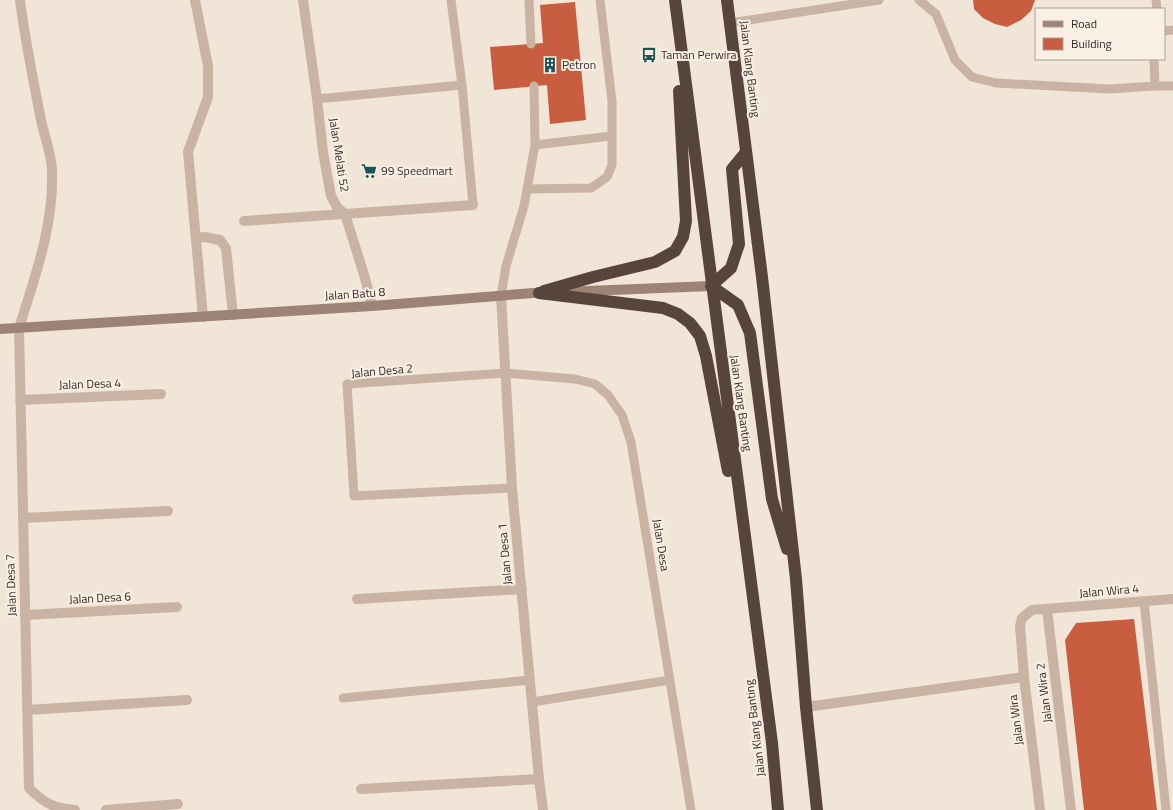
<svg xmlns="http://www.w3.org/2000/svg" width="1173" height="810" font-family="'Titillium Web',sans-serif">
	<rect width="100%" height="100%" fill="#f1e5d8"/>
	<!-- building -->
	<path fill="#c85d40" d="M973 0H1035L1031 11 1021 20 1007 27 995 24 983 18 974 9Z
		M575 2 586 120 550 124 547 85 494 90 490 47 543 43 540 5Z
		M1134 619 1157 810H1084L1065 640 1076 623Z"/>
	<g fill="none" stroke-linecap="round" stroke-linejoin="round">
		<!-- lane -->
		<path stroke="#c9b4a4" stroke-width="9" d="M451 0 462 85 473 205
			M529 0 531 44
			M919 0 936 14 955 60 972 77 996 83 1110 89 1155 86 1154 59
			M1156 0 1157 9
			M730 23 879 0
			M1164 31 1173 30
			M1155 86H1173
			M317 99 462 85
			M535 145 611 136
			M527 189 591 188 607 177 612 165V101L600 0
			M501 296 506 266 524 206 535 145 534 86
			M512 488 354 496 347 384 506 373 575 379 595 384 608 395 622 415 631 442 691 810
			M1144 601 1166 810
			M343 698 530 680
			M532 702 670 680"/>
		<!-- street -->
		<path stroke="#c9b4a4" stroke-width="10" d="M20 0C25 40 33 80 41 120 44 135 52 156 52 171 54 225 35 277 19 328L29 788C44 803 53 808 75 810
			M195 0 208 66V97L188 152 203 317
			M303 0 317 99 323 152 331 196 337 207 345 214 365 278 372 306
			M244 221 473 205
			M197 238 205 237 220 240 226 248 233 315
			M501 296 512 488 539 779 543 810
			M20 400 161 394
			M23 518 168 511
			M357 599 522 589
			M1047 609 1071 810
			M25 615 177 607
			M806 707 1024 677
			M27 710 187 700
			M361 789 539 779
			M106 810 178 804
			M1040 810 1024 677 1020 626 1022 618 1032 610 1173 599"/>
		<!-- secondary -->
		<path stroke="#9d8375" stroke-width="10" d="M562 292 711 286
			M0 329 372 306 546 292"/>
		<!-- highway -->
		<path stroke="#56443d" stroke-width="12" d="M675 0 772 743 778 810
			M727 0 762 277 796 579 806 707 817 810
			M711 286 738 305 750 333 772 499 787 549
			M711 286 731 268 739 244 732 169 746 152
			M544 291 593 277 655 262 675 251 683 237 686 221 679 91
			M539 293 663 308 678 314 690 323 700 336 706 356 728 471"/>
	</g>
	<!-- icons -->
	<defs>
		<symbol id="bus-bare" viewBox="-9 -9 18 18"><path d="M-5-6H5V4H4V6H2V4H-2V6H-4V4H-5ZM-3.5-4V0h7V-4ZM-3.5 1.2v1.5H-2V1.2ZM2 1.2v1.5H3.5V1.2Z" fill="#1b5456" stroke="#f9efe4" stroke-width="2.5" paint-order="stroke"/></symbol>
		<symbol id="building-bare" viewBox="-9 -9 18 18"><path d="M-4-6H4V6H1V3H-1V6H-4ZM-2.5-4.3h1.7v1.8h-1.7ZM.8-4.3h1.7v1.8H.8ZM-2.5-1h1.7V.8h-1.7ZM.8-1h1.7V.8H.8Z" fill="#1b5456" stroke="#f9efe4" stroke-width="2.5" paint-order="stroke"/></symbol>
		<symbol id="supermarket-bare" viewBox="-9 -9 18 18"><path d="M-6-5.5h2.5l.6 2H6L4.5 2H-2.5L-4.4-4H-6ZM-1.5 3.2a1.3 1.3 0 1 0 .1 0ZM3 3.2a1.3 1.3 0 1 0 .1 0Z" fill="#1b5456" stroke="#f9efe4" stroke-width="2.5" paint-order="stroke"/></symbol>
	</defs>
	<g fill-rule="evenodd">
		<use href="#bus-bare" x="638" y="44" width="22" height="22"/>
		<use href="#building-bare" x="539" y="54" width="22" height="22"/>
		<use href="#supermarket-bare" x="358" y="160" width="22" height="22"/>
	</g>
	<g text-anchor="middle" stroke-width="4" stroke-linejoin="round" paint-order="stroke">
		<!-- poi labels -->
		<g font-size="12" fill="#342a26" stroke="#f9efe4" text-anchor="start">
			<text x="661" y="59">Taman Perwira</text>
			<text x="562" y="69">Petron</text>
			<text x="381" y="175">99 Speedmart</text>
		</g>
		<!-- street labels -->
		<g font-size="12" fill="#342a26" stroke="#f9efe4">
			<text transform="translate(750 69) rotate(83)" y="4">Jalan Klang Banting</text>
			<text transform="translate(339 155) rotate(81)" y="4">Jalan Melati 52</text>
			<text transform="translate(355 294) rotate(-4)" y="4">Jalan Batu 8</text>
			<text transform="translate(382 371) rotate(-5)" y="4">Jalan Desa 2</text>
			<text transform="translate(90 384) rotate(-2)" y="4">Jalan Desa 4</text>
			<text transform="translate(741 403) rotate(82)" y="4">Jalan Klang Banting</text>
			<text transform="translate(661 545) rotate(81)" y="4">Jalan Desa</text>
			<text transform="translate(505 554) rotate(-95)" y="4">Jalan Desa 1</text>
			<text transform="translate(11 585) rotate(-92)" y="4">Jalan Desa 7</text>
			<text transform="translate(1109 591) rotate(-5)" y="4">Jalan Wira 4</text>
			<text transform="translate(100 598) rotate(-3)" y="4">Jalan Desa 6</text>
			<text transform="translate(1044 693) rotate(-97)" y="4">Jalan Wira 2</text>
			<text transform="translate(1016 720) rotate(-97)" y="4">Jalan Wira</text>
			<text transform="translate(755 728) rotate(-97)" y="4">Jalan Klang Banting</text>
		</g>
	</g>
	<!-- legend -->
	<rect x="1035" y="8" width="130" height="52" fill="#f9efe4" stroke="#aaa098"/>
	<rect x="1043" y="21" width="20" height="6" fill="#9d8375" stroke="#aaa098"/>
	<text x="1071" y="28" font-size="12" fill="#342a26">Road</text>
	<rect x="1043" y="38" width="20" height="12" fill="#c85d40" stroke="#aaa098"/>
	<text x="1071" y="48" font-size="12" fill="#342a26">Building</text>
</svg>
